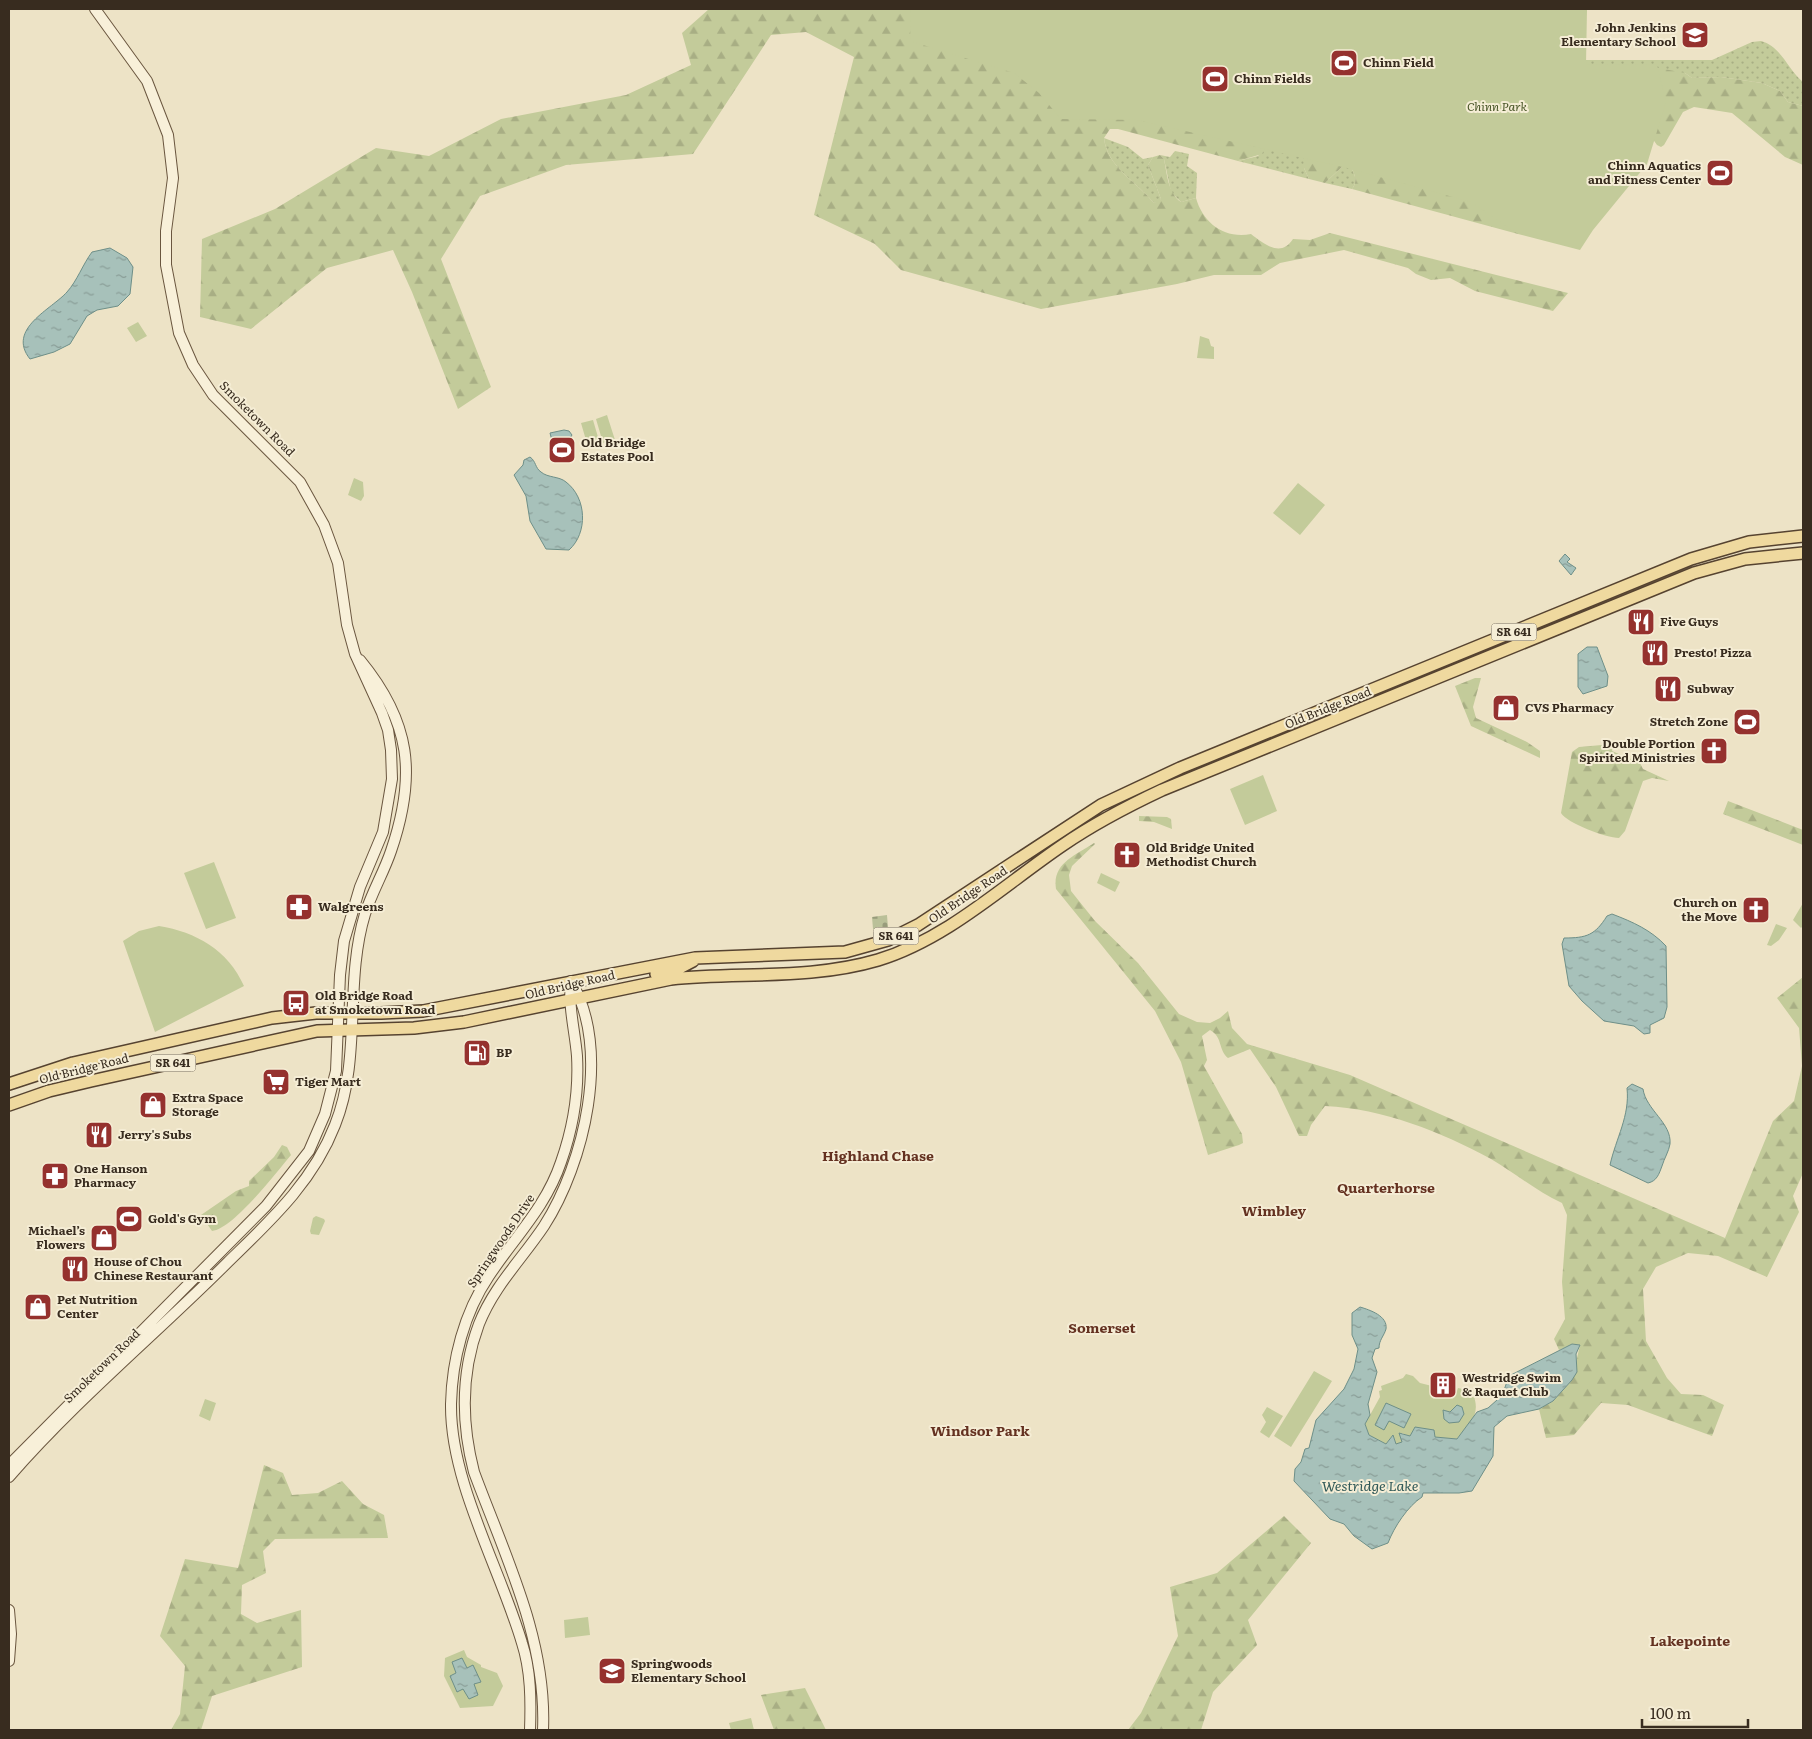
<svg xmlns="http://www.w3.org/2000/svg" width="1812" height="1739" font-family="Literata,serif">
	<defs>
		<pattern id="grass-dots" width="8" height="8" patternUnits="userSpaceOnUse" patternTransform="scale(1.25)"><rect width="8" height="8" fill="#c3cb9a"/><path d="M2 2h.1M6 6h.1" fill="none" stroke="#a8ae84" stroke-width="1.8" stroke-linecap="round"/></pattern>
		<pattern id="forest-firs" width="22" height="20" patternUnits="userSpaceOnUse" patternTransform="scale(1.25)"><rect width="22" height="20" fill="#c3cb9a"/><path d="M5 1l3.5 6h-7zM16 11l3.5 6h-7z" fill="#a8ae84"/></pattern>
		<pattern id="cemetery-stones" width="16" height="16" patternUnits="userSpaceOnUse" patternTransform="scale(1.25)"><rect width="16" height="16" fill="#bac098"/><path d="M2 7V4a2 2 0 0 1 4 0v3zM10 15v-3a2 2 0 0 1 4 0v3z" fill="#989c7b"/></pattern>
		<pattern id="water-ripples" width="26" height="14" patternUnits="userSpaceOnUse" patternTransform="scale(1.25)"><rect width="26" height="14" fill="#a7c1ba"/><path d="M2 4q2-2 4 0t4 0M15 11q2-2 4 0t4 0" fill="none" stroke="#899d97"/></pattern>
	</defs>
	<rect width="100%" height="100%" fill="#ede3c6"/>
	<!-- grass -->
	<path fill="url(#grass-dots)" d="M1761 41C1781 46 1788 70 1803 82V106L1788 102 1780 91 1762 83 1721 77 1692 78 1685 73 1576 75 1586 60H1712L1752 42Z
		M1104 138 1128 147 1143 159 1153 157 1148 165 1161 199 1159 202 1154 203C1137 182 1107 167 1104 138Z
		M1266 146 1305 148 1304 168 1309 179 1238 161 1258 156Z
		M1175 151 1189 154 1187 166 1197 173 1196 198 1181 202 1171 192 1164 159 1160 155 1170 157Z
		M1344 165 1350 166C1355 174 1358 181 1352 189L1325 183Z"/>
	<!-- forest -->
	<path fill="url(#forest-firs)" d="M709 9H1023L1266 146 1262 154 1238 161 1118 129H1110L1104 138C1107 167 1137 182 1154 203L1161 199 1148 165 1153 157 1160 155 1164 159C1167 174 1168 193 1181 202L1196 198C1203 223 1224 239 1251 234 1264 244 1281 258 1293 239L1310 240 1330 233 1568 293 1553 311 1475 291 1450 278 1431 280 1416 274 1408 268 1344 250 1280 263 1261 275H1214L1177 284 1041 309 901 270 875 244 814 215 854 57 806 32 771 35 693 154 566 165 480 196 441 259 491 387 458 409 412 292 393 250 327 268 251 329 200 317 202 239 275 209 376 148 429 156 501 119 626 95 691 65 682 33Z
		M1587 9 1576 75 1653 67 1685 73 1692 78 1721 77 1762 83 1780 91 1788 102 1803 106V165L1785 157 1732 113 1694 107 1683 112 1664 145 1661 147 1657 145 1652 138 1406 61Z
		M1303 155 1458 186 1521 233 1518 234 1352 189C1358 181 1355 174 1350 166L1344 165 1325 183 1309 179 1304 168Z
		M1475 678H1481L1473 707 1476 718 1527 742 1540 751V758L1471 726 1455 686Z
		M1602 745 1613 747 1612 751 1640 763 1643 769 1669 781 1652 778 1643 781 1625 831 1619 838C1606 838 1567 823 1561 813L1572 752 1579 747Z
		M1728 801 1803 830V845L1723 814Z
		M1139 816 1167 817 1171 819 1172 829 1154 822 1139 821Z
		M1094 843 1095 844 1072 866 1069 875 1071 891 1095 921 1138 963 1179 1014 1197 1022 1210 1023 1220 1018 1228 1011 1232 1028 1247 1044 1350 1075 1725 1238 1773 1121 1794 1101 1802 1066 1799 1028 1777 998 1803 977V1173L1793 1196 1799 1212 1767 1277 1718 1256 1688 1253 1656 1267 1643 1289 1646 1341 1667 1378 1681 1394 1703 1395 1724 1405 1712 1436 1628 1405 1601 1403 1574 1435 1546 1438 1539 1409 1553 1401 1572 1380 1580 1345 1573 1344 1559 1350 1554 1339 1565 1319 1562 1282 1567 1215 1562 1203C1536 1191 1515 1173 1491 1159 1439 1131 1384 1109 1325 1106L1311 1125 1307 1136H1299L1276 1087 1250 1049 1228 1058C1218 1050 1223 1037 1210 1030L1202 1036 1207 1060 1204 1066 1242 1134 1243 1143 1239 1145 1208 1155 1181 1062 1155 1011 1056 889C1052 863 1075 856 1094 843Z
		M1803 903V926L1801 928 1793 920Z
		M282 1145 287 1147 291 1155C276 1173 233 1229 212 1231L201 1215 236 1191 249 1186V1181L274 1157Z
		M264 1465 283 1473 292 1495 318 1493 342 1481 363 1504 384 1515 388 1538 275 1539 263 1551 266 1573 242 1585 241 1614 257 1623 301 1610 302 1667 212 1696 201 1730H171L180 1714 185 1666 160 1636 185 1559 238 1568Z
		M1284 1516 1311 1543 1248 1620 1257 1645 1213 1692 1201 1730H1128L1141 1713 1178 1636 1170 1587 1217 1573Z
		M805 1688 826 1730H774L761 1695Z"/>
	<!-- cemetery -->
	<path fill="url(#cemetery-stones)" d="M887 915 888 928 873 929 872 917Z"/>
	<!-- park -->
	<path fill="#c3cb9a" d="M911 9H1587L1586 64 1657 65 1666 102 1647 164 1593 230 1580 250 1518 234 1471 202 1347 168 1137 120 1061 119 1039 93 1014 73 910 41Z
		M138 322 147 336 136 342 127 328Z
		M1200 336 1209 339 1211 346 1214 347V359L1197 358Z
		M607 415 615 440 603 443 596 419Z
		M593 420 600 444 588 447 581 423Z
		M354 478 363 482 364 496 361 501 348 495Z
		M1298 483 1325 505 1300 535 1273 513Z
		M1263 775 1277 811 1245 825 1230 789Z
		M214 862 236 918 206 929 184 873Z
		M1101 873 1120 882 1115 892 1097 883Z
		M1776 924 1787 928 1779 940 1771 946 1767 945Z
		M159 926C196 932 228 950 244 986L155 1032 123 941 139 931Z
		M316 1216 324 1219 325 1221 319 1235 311 1234 310 1231 313 1218Z
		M1314 1371 1332 1381 1291 1447 1274 1436Z
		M1406 1374 1413 1376 1420 1383 1432 1386 1431 1389 1451 1395 1452 1393 1456 1394 1458 1388 1472 1391C1482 1415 1471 1421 1457 1439L1410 1437 1402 1433V1442L1396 1445 1393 1435 1386 1444 1369 1435 1365 1424 1380 1397 1379 1391 1382 1390 1381 1386 1403 1378Z
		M205 1399 216 1403 210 1421 199 1416Z
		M1267 1407 1283 1416 1269 1438 1260 1432 1266 1422 1262 1415Z
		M588 1617 590 1635 565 1638 564 1620Z
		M464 1650 467 1657 481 1665V1667L497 1673 503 1686 493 1706 460 1708 444 1676 445 1658Z
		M751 1718 754 1730H731L729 1723Z"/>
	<!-- water -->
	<path fill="url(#water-ripples)" stroke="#6e8f88" d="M110 248 127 258 133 267 130 294 118 306 97 310 87 316 70 344 54 352 30 359C6 329 52 309 67 292 77 281 83 264 92 252Z
		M564 430 569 431 572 435 567 443 571 457 557 460 550 433Z
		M530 457C536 461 535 468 541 472 548 478 559 476 566 482 587 498 588 533 569 550L546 549 530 521 526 496 514 475 523 465 524 460Z
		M1565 554 1570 559 1567 562 1576 568 1571 575 1559 561Z
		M1587 647H1597L1608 676 1607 686 1583 694 1578 687V654Z
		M1612 914C1633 922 1651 930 1666 946L1667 1007 1664 1018 1650 1025V1033L1644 1034 1634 1026 1604 1021 1582 1001 1569 986 1562 944 1564 938C1587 938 1595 935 1607 916Z
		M1632 1084 1643 1089C1646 1110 1672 1123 1670 1144 1669 1151 1664 1159 1662 1166 1659 1174 1657 1181 1648 1183L1610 1165C1616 1138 1630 1116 1627 1088Z
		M1360 1307C1370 1310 1388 1316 1386 1329 1384 1336 1379 1340 1379 1348L1375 1349 1372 1358 1377 1372 1368 1404 1370 1415 1365 1424 1369 1435 1386 1444 1393 1435 1396 1444 1402 1442 1399 1433 1410 1436 1415 1427 1434 1430 1435 1437 1457 1439 1477 1412 1488 1408 1497 1400 1503 1393 1509 1376 1572 1344 1580 1345 1576 1354 1577 1372 1572 1380 1553 1401 1539 1409 1507 1416 1494 1427 1493 1456 1472 1491 1459 1493H1423L1422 1497C1408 1506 1394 1527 1388 1543L1372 1549 1354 1536 1344 1524 1330 1519 1294 1481 1295 1469 1301 1462 1305 1449 1309 1448 1316 1420 1344 1389 1354 1369 1358 1349 1352 1335V1313Z
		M1386 1403 1411 1414 1404 1428 1389 1421 1384 1430 1375 1425Z
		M1457 1405 1462 1407 1464 1414 1459 1422 1449 1423 1444 1419 1443 1410 1450 1412Z
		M462 1658 467 1668 473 1665 481 1682 474 1684 478 1695 469 1699 463 1689 457 1692 450 1676 456 1673 452 1662Z"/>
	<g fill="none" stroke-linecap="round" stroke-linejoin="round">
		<defs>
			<path id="secondary" d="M9 1465 266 1206 309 1151 325 1114 336 1071 340 975 344 941 360 887 383 832 392 779 391 750 388 730 382 713 355 654 347 625 338 563 324 525 300 482 213 395 193 365 179 333 166 265V231L173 178 168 135 147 81 95 9
				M9 1477C76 1400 156 1334 228 1262 270 1221 313 1182 335 1125 362 1058 344 983 365 914 372 892 384 872 391 851 417 775 411 722 360 660
				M9 1610 11 1634 9 1661
				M530 1730C531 1701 531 1671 522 1643 500 1568 450 1482 451 1404 452 1360 464 1313 489 1276 514 1238 546 1207 561 1162 573 1128 579 1092 577 1056 575 1031 568 1007 571 981
				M543 1730C547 1639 505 1556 474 1472 461 1422 461 1372 479 1324 494 1286 522 1259 544 1226 584 1164 612 1049 571 981"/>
			<path id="primary" d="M656 974 674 971 693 961
				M9 1084 73 1063 272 1018 316 1013H381L423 1011 695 958 845 952 888 940 918 925 1101 805 1180 768 1691 559 1749 542 1803 536
				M9 1105 49 1091 91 1081 317 1031 414 1028 464 1022 671 979C740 972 810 980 878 960 947 939 1004 885 1063 845 1095 823 1128 806 1162 790L1694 573 1745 559 1803 553"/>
		</defs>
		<!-- secondary casing -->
		<use href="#secondary" stroke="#6a563f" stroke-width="12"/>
		<!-- primary casing -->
		<use href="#primary" stroke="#564330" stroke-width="14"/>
		<!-- secondary -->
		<use href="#secondary" stroke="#f8f0d9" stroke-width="10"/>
		<!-- primary -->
		<use href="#primary" stroke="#efd99f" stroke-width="11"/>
	</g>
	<!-- icons -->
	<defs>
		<symbol id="school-square" viewBox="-11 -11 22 22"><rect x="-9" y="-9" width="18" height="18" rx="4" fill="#95312e" stroke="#f5edd5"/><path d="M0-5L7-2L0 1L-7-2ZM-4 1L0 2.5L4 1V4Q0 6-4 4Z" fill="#fff"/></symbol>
		<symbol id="stadium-square" viewBox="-11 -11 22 22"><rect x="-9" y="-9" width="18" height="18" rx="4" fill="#95312e" stroke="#f5edd5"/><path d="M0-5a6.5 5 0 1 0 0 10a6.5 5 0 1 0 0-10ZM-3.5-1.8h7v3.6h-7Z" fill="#fff"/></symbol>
		<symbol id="restaurant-square" viewBox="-11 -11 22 22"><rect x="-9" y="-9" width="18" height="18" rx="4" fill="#95312e" stroke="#f5edd5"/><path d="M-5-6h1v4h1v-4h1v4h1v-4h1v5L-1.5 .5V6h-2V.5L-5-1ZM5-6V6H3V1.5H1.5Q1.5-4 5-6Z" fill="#fff"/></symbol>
		<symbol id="shop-square" viewBox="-11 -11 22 22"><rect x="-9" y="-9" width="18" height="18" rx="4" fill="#95312e" stroke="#f5edd5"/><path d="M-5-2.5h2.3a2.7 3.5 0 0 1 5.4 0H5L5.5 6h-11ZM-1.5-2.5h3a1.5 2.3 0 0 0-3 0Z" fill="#fff"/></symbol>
		<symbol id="church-square" viewBox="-11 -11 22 22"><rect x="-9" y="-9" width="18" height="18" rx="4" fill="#95312e" stroke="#f5edd5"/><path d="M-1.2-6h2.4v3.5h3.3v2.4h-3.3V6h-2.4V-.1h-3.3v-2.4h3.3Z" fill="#fff"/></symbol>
		<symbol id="pharmacy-square" viewBox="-11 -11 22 22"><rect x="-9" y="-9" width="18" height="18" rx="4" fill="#95312e" stroke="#f5edd5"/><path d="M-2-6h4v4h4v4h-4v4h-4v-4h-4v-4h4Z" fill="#fff"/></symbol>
		<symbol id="bus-square" viewBox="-11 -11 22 22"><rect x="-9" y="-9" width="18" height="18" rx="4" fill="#95312e" stroke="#f5edd5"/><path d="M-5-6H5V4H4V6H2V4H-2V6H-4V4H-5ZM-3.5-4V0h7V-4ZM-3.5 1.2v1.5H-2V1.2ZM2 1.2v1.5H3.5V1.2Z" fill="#fff"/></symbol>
		<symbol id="fuel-square" viewBox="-11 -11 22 22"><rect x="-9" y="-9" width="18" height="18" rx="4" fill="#95312e" stroke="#f5edd5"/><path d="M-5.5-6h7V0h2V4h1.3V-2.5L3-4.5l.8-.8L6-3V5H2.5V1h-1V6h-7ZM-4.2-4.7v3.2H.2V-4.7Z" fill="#fff"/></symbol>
		<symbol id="supermarket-square" viewBox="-11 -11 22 22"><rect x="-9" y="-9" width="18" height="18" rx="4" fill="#95312e" stroke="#f5edd5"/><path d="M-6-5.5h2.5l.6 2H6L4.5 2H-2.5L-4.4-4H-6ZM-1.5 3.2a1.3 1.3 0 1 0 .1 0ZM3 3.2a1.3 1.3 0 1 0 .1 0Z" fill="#fff"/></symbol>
		<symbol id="building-square" viewBox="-11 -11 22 22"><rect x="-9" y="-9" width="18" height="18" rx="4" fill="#95312e" stroke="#f5edd5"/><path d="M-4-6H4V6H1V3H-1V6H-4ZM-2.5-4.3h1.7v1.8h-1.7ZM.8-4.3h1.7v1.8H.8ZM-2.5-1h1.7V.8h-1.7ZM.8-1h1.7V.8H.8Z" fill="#fff"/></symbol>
	</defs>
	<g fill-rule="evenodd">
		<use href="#school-square" x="1679" y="19" width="32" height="32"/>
		<use href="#stadium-square" x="1328" y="47" width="32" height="32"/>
		<use href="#stadium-square" x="1199" y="63" width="32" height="32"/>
		<use href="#stadium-square" x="1704" y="157" width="32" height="32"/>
		<use href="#stadium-square" x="546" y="434" width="32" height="32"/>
		<use href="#restaurant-square" x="1625" y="606" width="32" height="32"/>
		<use href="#restaurant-square" x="1639" y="637" width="32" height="32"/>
		<use href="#restaurant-square" x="1652" y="673" width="32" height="32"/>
		<use href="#shop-square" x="1490" y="692" width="32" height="32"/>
		<use href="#stadium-square" x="1731" y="706" width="32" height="32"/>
		<use href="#church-square" x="1698" y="735" width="32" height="32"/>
		<use href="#church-square" x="1111" y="839" width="32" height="32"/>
		<use href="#pharmacy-square" x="283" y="891" width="32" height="32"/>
		<use href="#church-square" x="1740" y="894" width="32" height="32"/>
		<use href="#bus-square" x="280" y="987" width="32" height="32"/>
		<use href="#fuel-square" x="461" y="1037" width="32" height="32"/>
		<use href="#supermarket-square" x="260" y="1066" width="32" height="32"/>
		<use href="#shop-square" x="137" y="1089" width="32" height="32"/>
		<use href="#restaurant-square" x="83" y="1119" width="32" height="32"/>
		<use href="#pharmacy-square" x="39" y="1160" width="32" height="32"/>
		<use href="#stadium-square" x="113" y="1203" width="32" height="32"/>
		<use href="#shop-square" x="88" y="1222" width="32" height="32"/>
		<use href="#restaurant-square" x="59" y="1253" width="32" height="32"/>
		<use href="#shop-square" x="22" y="1291" width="32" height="32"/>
		<use href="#building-square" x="1427" y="1369" width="32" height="32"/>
		<use href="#school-square" x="596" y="1655" width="32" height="32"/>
	</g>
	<g text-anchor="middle" stroke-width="4" stroke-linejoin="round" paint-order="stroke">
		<!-- shield labels -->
		<g fill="#f5edd5" stroke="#716656" stroke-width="1">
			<rect x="1491.5" y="623.5" width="45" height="17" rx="4"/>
			<rect x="873.5" y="927.5" width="45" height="17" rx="4"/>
			<rect x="150.5" y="1054.5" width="45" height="17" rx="4"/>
		</g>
		<g font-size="11" font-weight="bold" fill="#382c1f">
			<text x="1514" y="636">SR 641</text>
			<text x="896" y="940">SR 641</text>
			<text x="173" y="1067">SR 641</text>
		</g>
		<!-- poi labels -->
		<g font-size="12" font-weight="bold" fill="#382c1f" stroke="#f5edd5" text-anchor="start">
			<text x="1676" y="32" text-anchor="end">John Jenkins<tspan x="1676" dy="14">Elementary School</tspan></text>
			<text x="1363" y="67">Chinn Field</text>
			<text x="1234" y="83">Chinn Fields</text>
			<text x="1701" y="170" text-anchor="end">Chinn Aquatics<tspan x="1701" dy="14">and Fitness Center</tspan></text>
			<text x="581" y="447">Old Bridge<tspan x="581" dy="14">Estates Pool</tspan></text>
			<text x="1660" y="626">Five Guys</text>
			<text x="1674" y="657">Presto! Pizza</text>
			<text x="1687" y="693">Subway</text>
			<text x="1525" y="712">CVS Pharmacy</text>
			<text x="1728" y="726" text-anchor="end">Stretch Zone</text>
			<text x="1695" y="748" text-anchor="end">Double Portion<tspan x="1695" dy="14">Spirited Ministries</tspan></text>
			<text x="1146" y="852">Old Bridge United<tspan x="1146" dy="14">Methodist Church</tspan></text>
			<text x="1737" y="907" text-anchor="end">Church on<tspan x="1737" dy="14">the Move</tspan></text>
			<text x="318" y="911">Walgreens</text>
			<text x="315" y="1000">Old Bridge Road<tspan x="315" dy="14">at Smoketown Road</tspan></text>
			<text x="496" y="1057">BP</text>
			<text x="295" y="1086">Tiger Mart</text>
			<text x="172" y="1102">Extra Space<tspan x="172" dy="14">Storage</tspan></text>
			<text x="118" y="1139">Jerry's Subs</text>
			<text x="74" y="1173">One Hanson<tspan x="74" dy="14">Pharmacy</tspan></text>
			<text x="148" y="1223">Gold's Gym</text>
			<text x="85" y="1235" text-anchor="end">Michael’s<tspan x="85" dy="14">Flowers</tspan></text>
			<text x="94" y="1266">House of Chou<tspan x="94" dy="14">Chinese Restaurant</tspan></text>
			<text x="57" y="1304">Pet Nutrition<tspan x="57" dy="14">Center</tspan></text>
			<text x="1462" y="1382">Westridge Swim<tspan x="1462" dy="14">&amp; Raquet Club</tspan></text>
			<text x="631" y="1668">Springwoods<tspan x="631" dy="14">Elementary School</tspan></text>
		</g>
		<!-- park labels -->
		<g font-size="12" font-style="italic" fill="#475426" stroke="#f5edd5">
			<text x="1497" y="111">Chinn Park</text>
		</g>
		<!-- street labels -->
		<g font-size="12" fill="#382c1f" stroke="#f5edd5">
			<text transform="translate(257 419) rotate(45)" y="4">Smoketown Road</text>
			<text transform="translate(1328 708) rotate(-22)" y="4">Old Bridge Road</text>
			<text transform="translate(968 895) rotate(-34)" y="4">Old Bridge Road</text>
			<text transform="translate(570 985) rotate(-13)" y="4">Old Bridge Road</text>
			<text transform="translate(84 1069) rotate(-14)" y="4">Old Bridge Road</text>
			<text transform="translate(501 1241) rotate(-56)" y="4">Springwoods Drive</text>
			<text transform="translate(102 1366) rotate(-44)" y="4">Smoketown Road</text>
		</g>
		<!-- neighbourhood labels -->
		<g font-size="14" font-weight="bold" fill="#643120" stroke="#f5edd5">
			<text x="878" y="1161">Highland Chase</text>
			<text x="1386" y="1193">Quarterhorse</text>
			<text x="1274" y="1216">Wimbley</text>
			<text x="1102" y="1333">Somerset</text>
			<text x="980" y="1436">Windsor Park</text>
			<text x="1690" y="1646">Lakepointe</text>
		</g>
		<!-- water labels -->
		<g font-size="14" font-style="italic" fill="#2f5857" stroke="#f5edd5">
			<text x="1370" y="1491">Westridge Lake</text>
		</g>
	</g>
	<!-- border -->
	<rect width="1812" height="1739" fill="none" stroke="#382c1f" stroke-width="20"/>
	<!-- scale -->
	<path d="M1642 1719v8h106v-8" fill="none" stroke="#382c1f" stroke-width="2.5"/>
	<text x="1650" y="1719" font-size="15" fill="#382c1f" stroke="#f5edd5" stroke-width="4" paint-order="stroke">100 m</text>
</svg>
